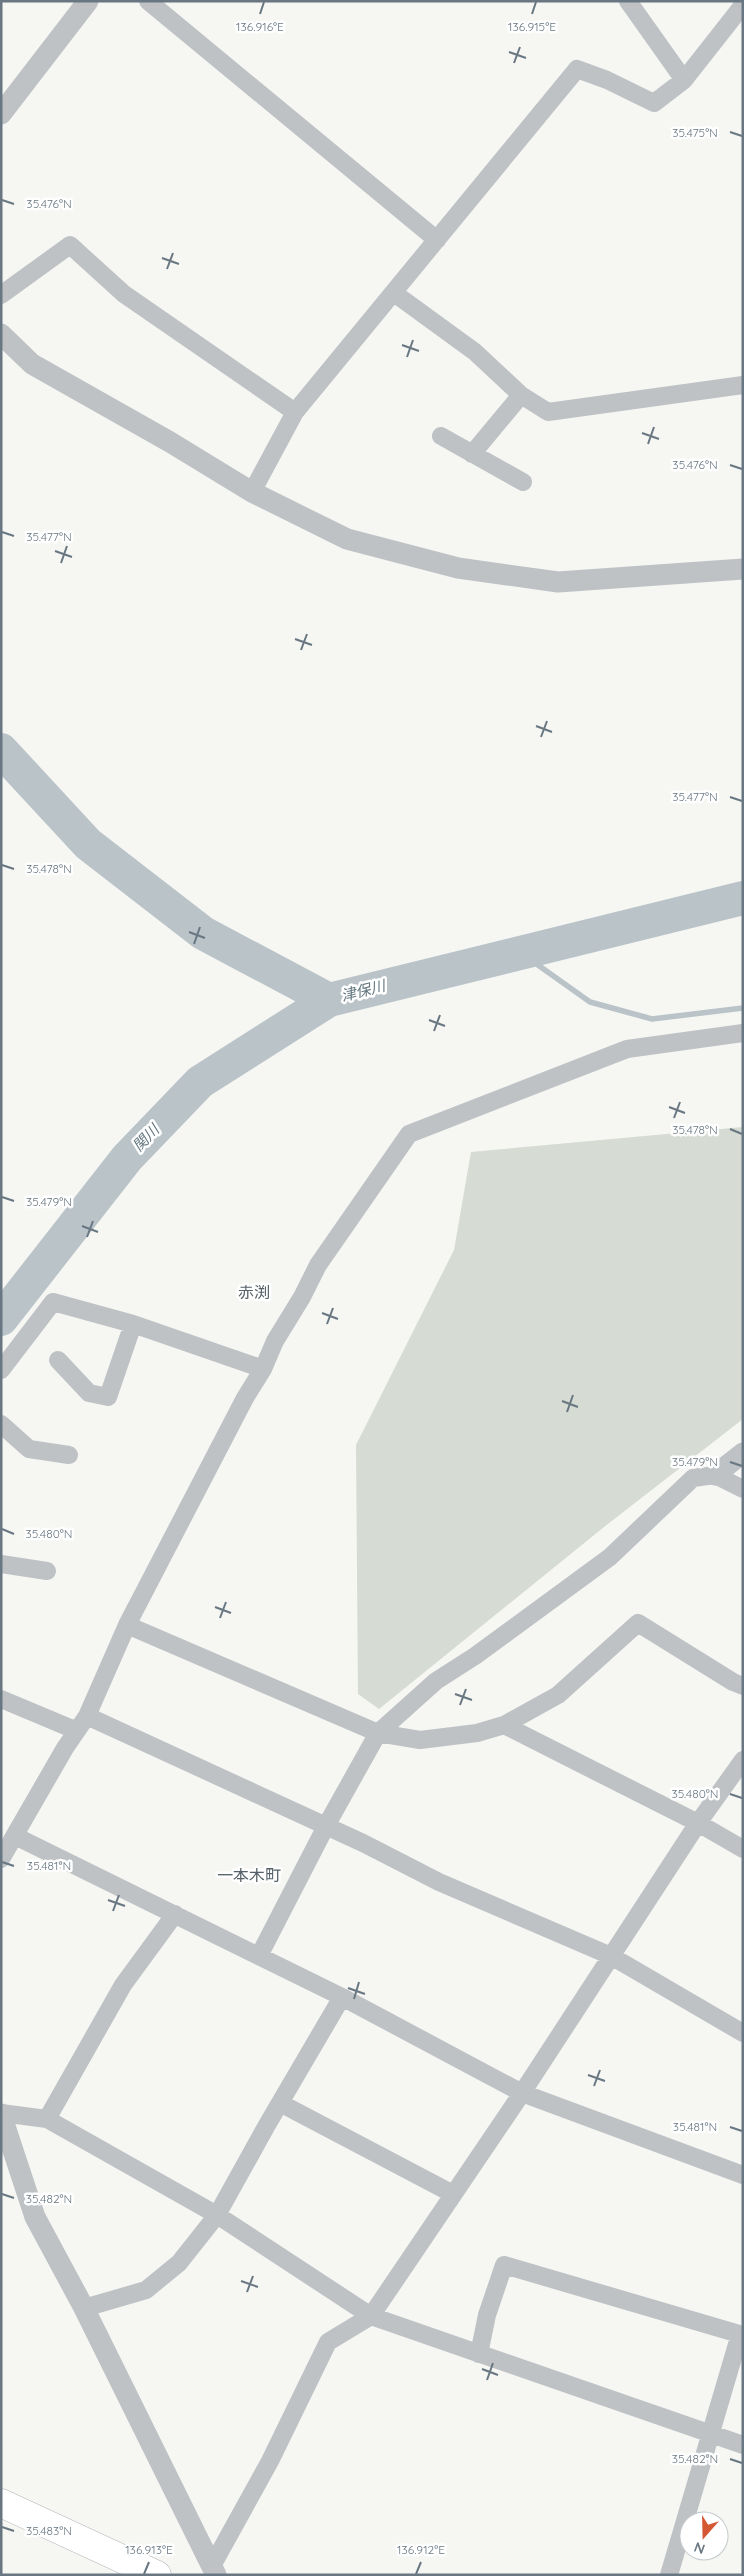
<svg xmlns="http://www.w3.org/2000/svg" width="744" height="2576" font-family="Quicksand,'Noto Sans JP',sans-serif">
	<rect width="100%" height="100%" fill="#f6f6f3"/>
	<!-- green -->
	<path fill="#d6dbd3" d="M743 1127V1419L604 1527 379 1709 358 1694 356 1445 454 1250 471 1152Z"/>
	<g fill="none" stroke-linecap="round" stroke-linejoin="round">
		<!-- stream -->
		<path stroke="#b9c3c8" stroke-width="5.5" d="M521 953 590 1002 652 1019 743 1008"/>
		<!-- river -->
		<path stroke="#b9c3c8" stroke-width="34" d="M1 750 88 844 203 933 329 1000
			M1 1319 127 1158 200 1082 329 1000 743 898"/>
		<defs>
			<path id="trunk" d="M1 2503 157 2575"/>
		</defs>
		<!-- trunk casing -->
		<use href="#trunk" stroke="#b1b5b8" stroke-width="29"/>
		<!-- minor -->
		<path stroke="#bec2c5" stroke-width="18" d="M148 1 437 240
			M628 1 684 80
			M394 293 475 352 521 395 548 412 743 385
			M1 295 70 245 124 294 295 412
			M441 436 523 482
			M472 454 521 395
			M252 492 295 412 577 69 607 80 654 103 684 80 743 5
			M58 1360 89 1393 108 1397 133 1324
			M1 1370 53 1302 133 1324 263 1369
			M1 1424 29 1449 69 1455
			M1 1564 47 1571
			M127 1625 378 1733 420 1740 477 1733 504 1725 558 1695 638 1623 733 1682 743 1686
			M1 1699 75 1730
			M87 1716 363 1843 439 1882 611 1956 743 2033
			M504 1725 698 1823 743 1849
			M15 1836 342 1997 522 2093 743 2175
			M1 1859 65 1748 87 1716 127 1625 245 1398 263 1369 275 1341 302 1297 318 1265 409 1134 627 1049 743 1033
			M259 1956 326 1826 378 1733 436 1681 475 1656 610 1557 693 1478 715 1475 743 1489
			M280 2103 453 2194
			M1 2113 47 2119 217 2215 371 2316 743 2445
			M47 2119 123 1985 175 1914
			M84 2308 146 2290 179 2263 217 2215 267 2125 342 1997
			M479 2354 487 2315 504 2265 743 2335
			M212 2566 270 2461 328 2342 371 2316 522 2093 698 1823 743 1760
			M669 2575 740 2334"/>
		<!-- tertiary -->
		<path stroke="#bec2c5" stroke-width="21" d="M1 114 88 1
			M1 334 32 364 170 442 252 492 347 539 458 568 558 582 743 569
			M715 1475 743 1453
			M1 2114 35 2217 84 2308 216 2575"/>
		<!-- trunk -->
		<use href="#trunk" stroke="#fff" stroke-width="28"/>
	</g>
	<!-- ticks -->
	<path fill="none" stroke="#687782" stroke-width="2" d="M260 14 264 2M532 14 536 2M509 52 526 58M514 63 520 47M730 132 742 136M2 200 14 204M162 258 179 264M167 269 173 253M402 345 419 351M407 357 413 340M642 433 659 439M648 444 654 427M730 465 742 469M2 532 14 536M55 551 72 557M61 563 67 546M295 639 312 645M301 650 307 634M536 726 552 732M541 737 547 721M730 797 742 801M2 865 14 869M189 932 205 938M194 944 200 927M429 1020 445 1026M434 1031 440 1015M669 1107 685 1113M674 1118 680 1102M730 1129 742 1134M2 1197 14 1201M82 1226 98 1232M87 1237 93 1221M322 1313 338 1319M327 1324 333 1308M562 1401 578 1407M567 1412 573 1395M730 1462 742 1466M2 1529 14 1534M215 1607 231 1613M220 1618 226 1602M455 1694 472 1700M460 1705 466 1689M730 1794 742 1798M2 1862 14 1866M108 1900 125 1906M113 1911 119 1895M348 1988 365 1994M354 1999 359 1982M588 2075 605 2081M594 2086 600 2070M730 2127 742 2131M2 2194 14 2198M241 2281 258 2287M247 2292 253 2276M482 2369 498 2375M487 2380 493 2363M730 2459 742 2463M2 2527 14 2531M144 2574 149 2562M416 2574 421 2562"/>
	<g text-anchor="middle" stroke-width="5" stroke-linejoin="round" paint-order="stroke">
		<!-- water labels -->
		<g font-size="15" font-style="italic" fill="#63777f" stroke="#fff">
			<text transform="translate(363 991) rotate(-14)" y="5">津保川</text>
			<text transform="translate(146 1138) rotate(-46)" y="5">関川</text>
		</g>
		<!-- quarter labels -->
		<g font-size="16" fill="#556068" stroke="#fff">
			<text x="254" y="1298">赤渕</text>
			<text x="249" y="1881">一本木町</text>
		</g>
	</g>
	<g font-size="12" text-anchor="middle" fill="#687782" stroke="#fff" stroke-width="5" stroke-linejoin="round" paint-order="stroke">
		<text x="260" y="31">136.916°E</text>
		<text x="532" y="31">136.915°E</text>
		<text x="695" y="137">35.475°N</text>
		<text x="49" y="208">35.476°N</text>
		<text x="695" y="469">35.476°N</text>
		<text x="49" y="541">35.477°N</text>
		<text x="695" y="801">35.477°N</text>
		<text x="49" y="873">35.478°N</text>
		<text x="695" y="1134">35.478°N</text>
		<text x="49" y="1206">35.479°N</text>
		<text x="695" y="1466">35.479°N</text>
		<text x="49" y="1538">35.480°N</text>
		<text x="695" y="1798">35.480°N</text>
		<text x="49" y="1870">35.481°N</text>
		<text x="695" y="2131">35.481°N</text>
		<text x="49" y="2203">35.482°N</text>
		<text x="695" y="2463">35.482°N</text>
		<text x="49" y="2535">35.483°N</text>
		<text x="149" y="2554">136.913°E</text>
		<text x="421" y="2554">136.912°E</text>
	</g>
	<!-- border -->
	<rect width="744" height="2576" fill="none" stroke="#687782" stroke-width="5"/>
	<!-- north arrow -->
	<g transform="translate(704 2536) rotate(200)"><circle r="24" fill="#ffffff" stroke="#c3c9cd"/>
	<path d="M0-4L9 19L0 12L-9 19Z" fill="#d55834"/>
	<text y="-8" font-size="14" font-weight="bold" text-anchor="middle" fill="#687782">N</text>
	</g>
</svg>
